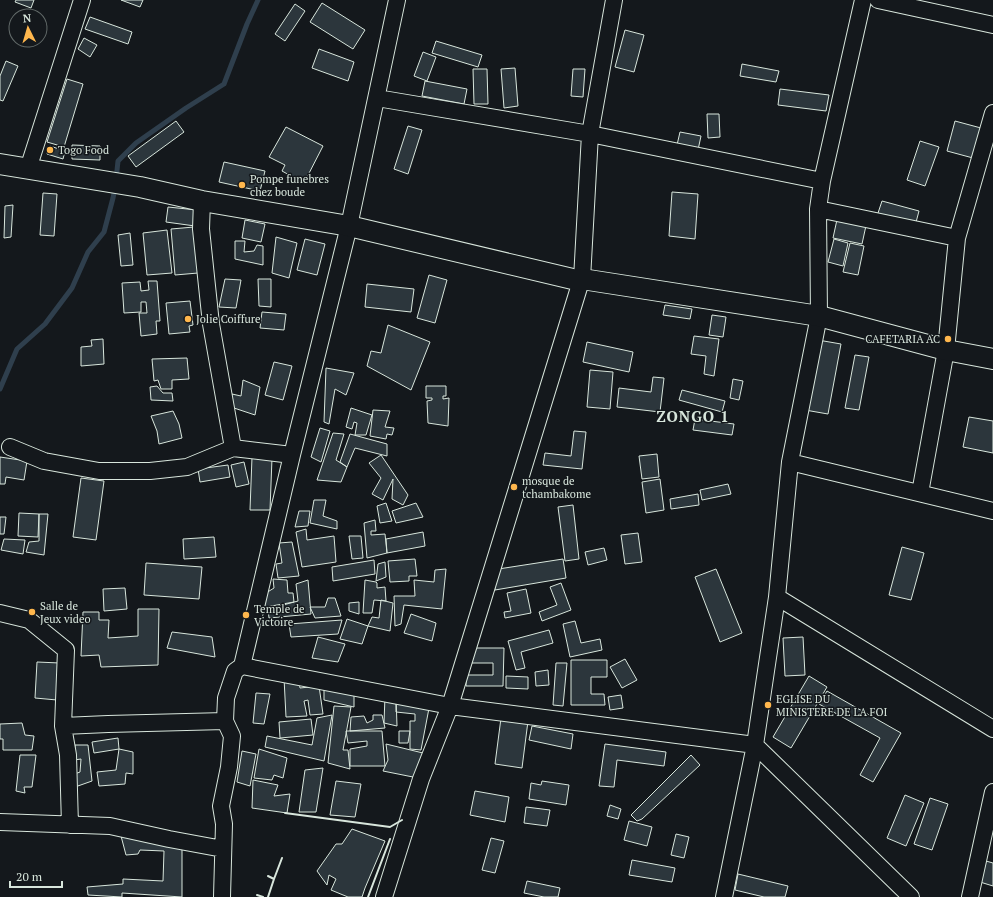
<svg xmlns="http://www.w3.org/2000/svg" width="993" height="897" font-family="'PT Serif',serif">
	<rect width="100%" height="100%" fill="#14181c"/>
	<g fill="none" stroke-linecap="round" stroke-linejoin="round">
		<!-- stream -->
		<path stroke="#2f3f4d" stroke-width="5" d="M116 180 118 161 136 143 186 108 224 84 247 24 258 0
			M0 389 17 349 45 324 72 288 88 252 104 232 113 198 115 188"/>
	</g>
	<!-- building -->
	<path fill="#2c363c" stroke="#d8e6dc" d="M16 0H34L31 8 15 2Z
		M121 0H143L140 7Z
		M322 3 365 30 353 49 310 22Z
		M295 4 305 11 285 41 275 34Z
		M90 17 132 32 128 44 85 29Z
		M625 30 644 35 634 72 615 67Z
		M84 38 97 45 90 57 78 49Z
		M436 41 482 55 478 67 432 53Z
		M319 49 354 62 348 81 312 68Z
		M423 52 436 57 427 81 414 76Z
		M6 61 18 66 3 101 0 100V76Z
		M742 64 779 71 776 82 740 76Z
		M515 68 518 106 504 108 501 69Z
		M473 69H487L488 104H474Z
		M573 69H585L583 97 571 96Z
		M67 79 83 84 64 147 47 142Z
		M425 81 467 89 464 104 422 96Z
		M780 89 829 95 826 111 778 105Z
		M707 114H719L720 137 708 138Z
		M176 121 184 132 136 167 128 156Z
		M955 121 981 128 973 158 947 151Z
		M408 126 422 130 408 174 394 169Z
		M286 127 323 146 304 183 282 171 285 165 269 157Z
		M680 132 701 136 698 150 677 145Z
		M920 141 939 147 925 186 907 180Z
		M72 145 100 146V160L72 159Z
		M50 146 65 151 63 159 47 154Z
		M224 162 265 171 260 191 219 182Z
		M672 192 698 194 695 239 669 236Z
		M43 193 57 194 54 236 40 235Z
		M882 201 919 211 915 226 877 216Z
		M13 205 11 237 4 238 5 206Z
		M168 207 197 210 195 226 166 222Z
		M838 215 867 221 862 244 833 238Z
		M245 220 265 224 261 242 242 238Z
		M194 227 198 273 175 275 171 229Z
		M167 230 172 273 147 275 143 233Z
		M130 233 133 265 121 266 118 235Z
		M276 237 297 243 289 278 272 273Z
		M305 239 325 244 317 275 297 270Z
		M834 239 848 243 843 266 828 262Z
		M235 241H245L244 252 254 251 257 245 263 246V265L235 259Z
		M850 243 864 246 858 275 843 272Z
		M429 275 447 280 435 323 417 318Z
		M225 279 241 280 236 308 219 307Z
		M258 279H271V307L259 306Z
		M148 281H157L160 321H156L157 334 141 336 139 313H147L146 302H141V312L124 313 122 283 140 282 141 291 149 290Z
		M367 284 414 289 411 312 365 307Z
		M190 301 193 325 189 326 190 332 169 334 166 303Z
		M665 305 692 309 690 319 663 315Z
		M262 312 286 314 284 330 260 328Z
		M712 315 726 317 723 337 709 335Z
		M388 325 430 342 411 390 367 366 371 351 381 353Z
		M694 336 719 339 714 376 704 374 706 356 691 354Z
		M103 339 104 364 81 366V347L92 346 91 340Z
		M818 340 841 344 828 414 805 410Z
		M587 342 633 352 629 372 583 362Z
		M855 355 869 357 859 410 845 408Z
		M187 358 189 379 172 380V389H161L158 380 154 381 152 359Z
		M274 362 292 366 283 400 265 395Z
		M326 368 354 373 346 395 335 389 329 424 324 422Z
		M590 370 613 372 610 409 587 407Z
		M653 377 664 378 660 412 617 407 619 388 651 392Z
		M733 379 743 381 739 400 730 398Z
		M243 380 260 387 255 415 231 407 232 394 241 396Z
		M157 386 163 393H172L173 401 151 400 150 387Z
		M426 386H446V396H443V399L449 398 448 426 428 423 427 401 432 400V398H426Z
		M682 390 725 401 722 412 679 400Z
		M351 408 372 415 366 435H355L357 423 354 422 352 429 346 427Z
		M373 410 390 411 385 427 394 428 392 435 387 434 386 439 370 436Z
		M173 411 179 424 182 438 159 444 157 431 151 416Z
		M969 417 993 421V453L963 447Z
		M695 419 734 424 732 435 693 430Z
		M320 428 330 431 321 462 311 457Z
		M574 431 586 432 582 469 543 465 545 453 571 456Z
		M333 433 344 434 336 460 347 467 341 482 317 480Z
		M350 434 387 444V456L355 448 347 467 340 462Z
		M657 454 659 477 642 479 639 456Z
		M381 455 408 495 403 505 392 499 393 479 383 500 372 494 381 478 369 463Z
		M0 457 27 461 24 480 6 477 5 484H0Z
		M252 457 272 458 270 510H250Z
		M244 462 249 484 236 487 231 465Z
		M228 465 230 477 200 482 198 469Z
		M81 478 104 481 96 540 73 537Z
		M660 479 664 510 646 513 642 482Z
		M728 484 731 494 702 500 700 490Z
		M698 494 699 505 671 509 670 499Z
		M314 500H326L323 516 337 521V529L310 523Z
		M386 503 392 521 380 523 377 506Z
		M416 503 423 517 396 523 392 511Z
		M573 505 579 559 565 561 558 507Z
		M299 511H310L308 526 295 527Z
		M19 513 39 514 38 537 18 536Z
		M39 514H48L44 555 26 552 29 542 39 541Z
		M0 517H6L4 534H0Z
		M375 520 376 531H371V535L385 534 387 553 367 558 364 523Z
		M306 529 307 540 334 536 336 562 302 567 296 532Z
		M423 532 425 546 387 553 386 539Z
		M638 533 642 562 625 564 621 535Z
		M349 536H361L363 558 352 559Z
		M214 537 216 557 184 559 183 539Z
		M4 539 25 540 23 554 1 550Z
		M292 542 299 576 278 578 276 564 282 563 279 543Z
		M902 547 924 553 911 600 889 595Z
		M604 548 607 560 588 565 585 552Z
		M415 559 417 576H409V581L390 582 388 561Z
		M563 559 566 578 495 590 492 570Z
		M374 560 375 574 333 581 332 567Z
		M385 562 386 577 376 581 378 564Z
		M146 563 202 567 199 599 144 595Z
		M446 569 442 609 404 605 401 624 395 626 394 596H415L414 580 434 582 435 570Z
		M716 569 742 633 720 642 695 577Z
		M273 579 287 580 288 593H293L294 602 260 608 258 598 274 588Z
		M308 580 311 614 269 618 268 609 298 601 296 584Z
		M365 580 376 582 377 583V588L385 587 386 601 374 600 372 613H363Z
		M561 583 571 610 542 621 539 612 557 605 550 587Z
		M125 588 127 609 104 611 103 589Z
		M526 589 531 613 505 618 504 612 511 611 507 593Z
		M328 598H335L341 616 315 618 310 607H325Z
		M381 600 393 603 390 631 368 626 372 617 379 618Z
		M359 602V614L349 611V603Z
		M138 609H159L158 665 101 667 99 655 81 656 83 612H99V620H109L108 638 138 636Z
		M411 614 436 623 432 641 404 633Z
		M347 619 368 626 362 644 340 639Z
		M342 620 338 634 291 637 289 624Z
		M575 621 581 643 600 639 602 650 570 657 563 624Z
		M549 630 553 643 521 652 525 668 516 670 508 641Z
		M172 632 212 637 215 657 167 648Z
		M318 637 345 644 338 662 312 658Z
		M803 637 805 675 785 676 783 638Z
		M470 648H504L503 686H466V675H493V663H470Z
		M625 659 637 680 622 688 610 667Z
		M571 660H607V677H591V694H604L605 705H571Z
		M37 662 60 663 57 700 35 698Z
		M556 663H567L563 706 553 705Z
		M548 670 549 685 536 686 535 672Z
		M506 676 528 677V689L506 688Z
		M809 676 827 687 791 748 773 737Z
		M284 678 299 682 300 688 319 686 323 714 310 715 308 700 304 701 307 716 286 717Z
		M324 685 354 690V707L324 700Z
		M827 691 901 733 873 782 860 775 880 738 819 704Z
		M256 693 270 694 264 724 253 723Z
		M621 695 623 708 610 710 608 697Z
		M385 696 396 697 397 726 384 723Z
		M396 697 430 703 421 750 410 749V721H415V714L396 712Z
		M334 706 351 707 343 750H348L350 769 328 763Z
		M332 715 324 761 265 747 267 736 312 745 317 718Z
		M373 715H382L385 728 350 731 351 717 364 716 367 723 373 720Z
		M501 718 528 721 522 768 495 764Z
		M311 719 313 735 280 738 279 722Z
		M22 723 25 735 34 736 32 750H3V739H0V724Z
		M532 726 573 734 571 749 529 740Z
		M346 731H382L385 766H350V749L367 746V741L348 743Z
		M399 731H410L408 743H399Z
		M118 738 119 749 94 753 92 742Z
		M386 744 423 753 419 763 418 778 383 771 388 760Z
		M605 744 666 752 664 766 617 760 614 787 599 786Z
		M75 745H88L92 781 75 787 72 775 80 772 81 759 74 760Z
		M119 749 133 752V774L126 773 125 784 99 786 97 772 116 770Z
		M259 749 287 758 283 778 274 775 272 780 254 778Z
		M242 751 256 754 250 786 237 782Z
		M20 755H36L32 787H24L25 793 16 791Z
		M691 755 700 765 642 819 637 821 631 815Z
		M323 768 316 812H299L305 770Z
		M253 780 278 785 274 796 290 794 287 813 252 808Z
		M336 781 361 784 355 817 330 815Z
		M542 781 569 785 566 805 529 799 531 783 541 785Z
		M475 791 509 797 505 822 470 815Z
		M905 795 924 803 906 846 887 838Z
		M930 798 948 804 932 850 914 844Z
		M610 805 621 809 618 819 607 816Z
		M526 807 550 810 547 826 524 823Z
		M629 821 652 827 647 846 624 840Z
		M352 829 385 841 365 888 362 897H348L331 890 336 879 329 875 327 885 317 871 336 844H342Z
		M676 834 689 837 684 858 671 855Z
		M121 836 182 849V897L122 893V897L88 895 87 887 123 884V879L163 881 164 851 140 850 138 854 126 855Z
		M491 838 504 841 495 873 482 870Z
		M632 860 675 868 672 882 629 875Z
		M986 861 993 863V886L980 882Z
		M738 874 788 886 785 897H764L735 890Z
		M527 881 560 888 558 897H544L524 893Z"/>
	<g fill="none" stroke-linecap="round" stroke-linejoin="round">
		<defs>
			<path id="minor" d="M878 0 993 25
				M377 98 590 134 822 181
				M28 169 82 0
				M202 201 201 229 211 324 233 448
				M818 209 957 238
				M582 279 590 134 614 0
				M10 447 44 461 99 471H150L187 467 233 448 292 455
				M790 462 993 511
				M920 493 946 350 957 238 993 113
				M777 597 993 729
				M0 613 29 620 66 650 63 726 68 755 70 825
				M242 666 450 706 755 745 911 897
				M63 726 108 724 225 721
				M0 822 110 826 169 839 223 849
				M222 897 224 824 221 806 229 767 232 736 225 721 226 698 235 671 242 666 292 455 349 226 397 0
				M384 897 421 779 450 706 581 281
				M724 897 755 745 777 597 790 462 819 316 818 209 822 181 863 0
				M970 897 993 792"/>
			<path id="tertiary" d="M0 164 140 187 202 201 349 226 581 281 582 279 819 316 946 350 993 359"/>
		</defs>
		<!-- minor casing -->
		<use href="#minor" stroke="#d8e6dc" stroke-width="18"/>
		<!-- tertiary casing -->
		<use href="#tertiary" stroke="#d8e6dc" stroke-width="22"/>
		<!-- minor -->
		<use href="#minor" stroke="#14181c" stroke-width="16"/>
		<!-- tertiary -->
		<use href="#tertiary" stroke="#14181c" stroke-width="20"/>
		<!-- wall -->
		<path stroke="#d8e6dc" stroke-width="2" d="M285 813 390 827 402 820
			M268 876 274 879 282 858
			M257 895 263 897
			M268 897 274 879
			M368 897 390 839"/>
	</g>
	<!-- markers -->
	<g fill="#ffb74d" stroke="#14181c" stroke-width="1.5">
		<circle cx="50" cy="150" r="4"/>
		<circle cx="242" cy="185" r="4"/>
		<circle cx="188" cy="319" r="4"/>
		<circle cx="948" cy="339" r="4"/>
		<circle cx="514" cy="487" r="4"/>
		<circle cx="32" cy="612" r="4"/>
		<circle cx="246" cy="615" r="4"/>
		<circle cx="768" cy="705" r="4"/>
	</g>
	<g text-anchor="middle" stroke-width="3" stroke-linejoin="round" paint-order="stroke">
		<!-- poi labels -->
		<g font-size="11" fill="#d8e6dc" stroke="#14181c" text-anchor="start">
			<text x="58" y="154">Togo Food</text>
			<text x="250" y="183">Pompe funebres<tspan x="250" dy="13">chez boude</tspan></text>
			<text x="196" y="323">Jolie Coiffure</text>
			<text x="940" y="343" text-anchor="end">CAFETARIA AC</text>
			<text x="522" y="485">mosque de<tspan x="522" dy="13">tchambakome</tspan></text>
			<text x="40" y="610">Salle de<tspan x="40" dy="13">Jeux video</tspan></text>
			<text x="254" y="613">Temple de<tspan x="254" dy="13">Victoire</tspan></text>
			<text x="776" y="703">EGLISE DU<tspan x="776" dy="13">MINISTERE DE LA FOI</tspan></text>
		</g>
		<!-- district labels -->
		<g font-size="15" font-weight="bold" letter-spacing="1" fill="#d8e6dc" stroke="#14181c">
			<text x="693" y="422">ZONGO 1</text>
		</g>
	</g>
	<!-- north arrow -->
	<g transform="translate(28 28) rotate(355)"><circle r="19" fill="#14181c" stroke="#626a69"/>
	<path d="M0-3L7 15L0 10L-7 15Z" fill="#ffb74d"/>
	<text y="-6" font-size="11" font-weight="bold" text-anchor="middle" fill="#d8e6dc">N</text>
	</g>
	<!-- scale -->
	<path d="M10 881v6h52v-6" fill="none" stroke="#d8e6dc" stroke-width="2"/>
	<text x="16" y="881" font-size="12" fill="#d8e6dc" stroke="#14181c" stroke-width="3" paint-order="stroke">20 m</text>
</svg>
